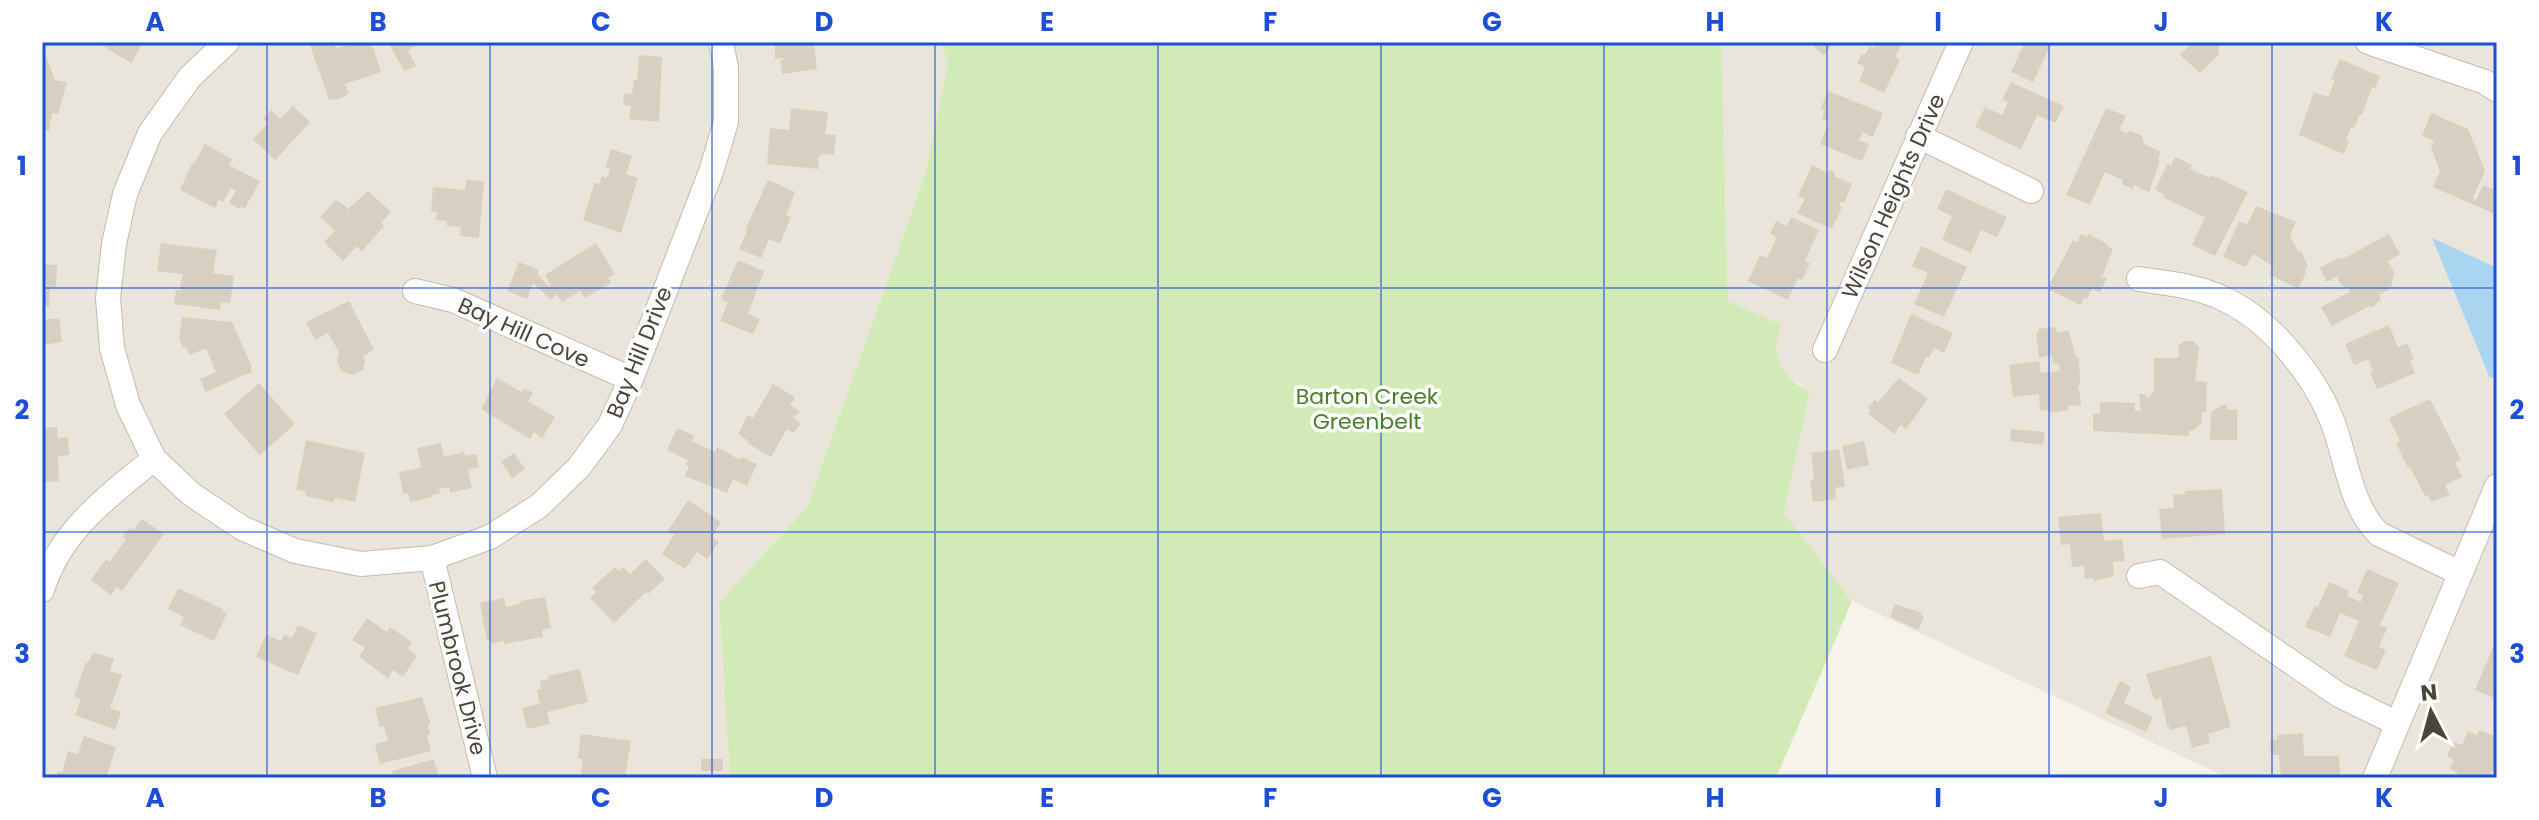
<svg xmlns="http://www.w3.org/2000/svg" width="2539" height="820" font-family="Poppins,sans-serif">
	<rect width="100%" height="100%" fill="#f6f3ec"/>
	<!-- residential -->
	<path fill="#eae5da" d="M42 42H941L948 63 925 175 807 507 719 603 730 778H42Z
		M1721 42H2497V778H2228L1852 601 1784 513 1810 391 1787 376 1778 360 1776 342 1782 325 1728 301Z"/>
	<!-- green -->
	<path fill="#d2eab5" d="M941 42H1721L1728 301 1782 325C1768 354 1782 379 1810 391L1784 513 1852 601 1776 778H730L719 603 807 507 925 175 948 63Z"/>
	<!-- water -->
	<path fill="#a9d4f2" d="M2432 238 2497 268V375L2490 378Z"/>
	<!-- building -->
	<path fill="#d8cfc1" d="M97 42H141L143 43 131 63Z
		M309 42H334L336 48 354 42H371L381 72 345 84 349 93 340 99 329 100Z
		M388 42H426L408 50 416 66 404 71Z
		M775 42H814L817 69 782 74 780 60H783V58L775 59Z
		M1808 42H1834L1824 55Z
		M1877 42H1903L1895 57 1900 60 1884 93 1859 81 1865 67 1857 63 1862 54 1865 55 1870 46 1874 48Z
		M2025 42H2052L2033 82 2011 72Z
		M2193 42H2219V54L2200 73 2180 55Z
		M42 53H45L55 80 67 82 58 114 52 113 49 131 42 129Z
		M639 55 662 57 659 122 629 119 631 106 623 105 624 93 632 94 634 80H637Z
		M2340 59 2380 76 2375 88 2372 87 2362 115 2360 114 2354 128 2351 127 2346 140 2349 141 2344 154 2299 135 2314 92 2328 97 2335 80 2331 79Z
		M2011 82 2064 106 2055 123 2037 115 2021 149 1975 127 1985 107 2002 115 2008 102 2002 100Z
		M1828 91 1883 113 1873 137 1863 132 1859 141 1869 144 1862 161 1820 144 1829 122 1822 119 1825 110 1821 108Z
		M293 106 310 122 275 160 253 139 268 123 263 118 271 110 280 119Z
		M791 108 828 112 825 134 836 135 834 155 821 154V157L818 156 819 169 767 164 770 128 789 130Z
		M2106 108 2126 116 2120 128 2122 132 2125 133 2131 131 2142 136 2144 144 2161 152 2158 159 2160 160 2149 192 2134 185 2133 189 2122 184 2123 180 2105 172 2090 205 2066 195Z
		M2431 113 2468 129 2485 171 2473 198 2476 200 2483 185 2497 191V215L2433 187 2440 171 2431 148 2434 141 2422 136Z
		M205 144 232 159 229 165 260 181 245 208 241 206 240 209 229 203 236 191 231 188 223 202 219 200 215 208 180 190 192 163 194 164Z
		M611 149 632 156 626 174 638 178 621 233 583 220 595 182 599 184 602 176 607 178 610 169 605 167Z
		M2175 157 2192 165 2190 169 2210 178 2211 175 2248 192 2215 256 2192 245 2205 217 2164 198 2165 195 2155 190 2167 164 2171 166Z
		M1812 165 1828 173 1829 170 1835 172 1834 176 1852 184 1844 203 1841 201 1839 206 1842 207 1832 229 1797 213 1805 199 1798 196Z
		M466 180 484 181 479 238 460 236 461 227 447 226V221L436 220 437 212 431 211 433 187 465 190Z
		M768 180 795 192 786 215 791 217 780 244 769 239 761 258 739 249 747 231 745 230Z
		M1946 189 2007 217 1997 237 1981 230 1971 253 1942 240 1952 216 1937 209Z
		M368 191 391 212 381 223 384 226 362 251 357 246 343 261 324 242 335 231 320 217 336 200 347 207V210Z
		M2256 206 2296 222 2290 235 2298 252 2301 251 2308 267 2305 268 2306 273 2298 289 2269 274 2273 266 2253 254 2246 267 2223 257 2239 221 2247 225Z
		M1791 217 1819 230 1805 261 1810 263 1802 280 1798 278 1788 300 1748 281 1760 255 1767 258 1777 237 1770 234 1776 221 1787 226Z
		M2081 234 2087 237 2088 234 2108 244 2107 246 2113 249 2102 277 2107 278 2100 293 2092 289 2087 299 2084 298 2081 305 2047 289 2073 240 2077 242Z
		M2389 234 2400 254 2388 261 2394 272 2391 288 2379 295 2381 300 2376 303 2377 304 2371 308 2369 306 2332 326 2321 307 2350 292 2348 288 2341 285 2337 276 2327 282 2320 268 2340 257 2341 260Z
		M161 243 217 250 213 273 234 276 230 303 221 302 220 310 174 304 176 290 181 291 180 285 183 274 157 271Z
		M596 243 615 274 608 278 611 283 585 298 580 291 562 302 557 294 551 300 533 283 527 299 507 291 519 262 539 270 537 274 552 289 545 275Z
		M1921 246 1967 267 1944 317 1914 304 1928 273 1912 266Z
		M738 260 764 271 748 314 760 319 753 334 720 321 728 302 722 300V297Z
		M42 264 57 265 56 287H50L49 307 42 306Z
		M349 301 374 350 363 356 365 361 363 370 353 375 341 371 337 361 339 352 328 333 315 340 306 322Z
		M1911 314 1953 333 1944 353 1934 348 1929 358 1926 357 1918 375 1891 363Z
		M182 317 232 322 252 367 250 368 252 372 205 392 200 379 216 372 206 348 190 355 186 347 183 348 179 339Z
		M59 318 62 342 42 345V320Z
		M2389 325 2398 347 2407 343 2414 359 2410 361 2415 373 2377 389 2370 373 2373 372 2368 359 2354 365 2345 344Z
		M2056 327 2057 332 2069 331 2076 357H2079L2080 385 2078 386 2081 402V405L2068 406 2069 410 2050 413 2049 410 2040 411 2039 394 2013 397 2009 365 2039 361 2041 373 2060 371 2059 364H2053L2052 355 2039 358 2036 333H2038V329Z
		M2184 341H2193L2199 347 2195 381 2207 382 2206 412H2202L2201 423 2195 429 2189 431V436L2093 431V414H2100V402L2135 403V411H2141L2139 394H2145L2148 398 2154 390V358H2177L2179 356 2178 346Z
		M497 378 522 392 524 388 533 393 528 401 555 417 542 438 534 432 530 439 481 409Z
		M1899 378 1928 399 1906 429 1901 425 1894 434 1868 414 1871 410 1868 408 1875 399 1878 402Z
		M259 383 295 424 260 455 224 414Z
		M773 384 795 397 790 405 800 411 793 418 801 423 794 433 787 429 771 457 747 443 748 441 738 434 748 415 753 418Z
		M2430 399 2461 460 2455 463 2462 477 2445 485 2450 495 2431 502 2428 495 2425 496 2410 467 2408 468 2396 443 2400 441 2389 418Z
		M2222 405H2227V409L2237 410V440H2210L2211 412Z
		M57 427 58 438 68 437 69 455 58 456 59 481 42 482V428Z
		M677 428 694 436 692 441 715 452 717 447 740 460 742 457 757 464 747 486 733 479 727 493 685 476 689 466 686 465 688 460 667 450Z
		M2011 429 2045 432 2043 445 2010 441Z
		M306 440 365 453 355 502 335 498 334 502 305 496 306 492 296 490Z
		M1864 441 1869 465 1847 470 1842 446Z
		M441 443 444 457 464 452 465 456 476 454 479 467 468 469 472 488 450 493 449 487 439 489 440 493 431 495 432 497 410 502 408 493 403 494 399 472 421 468 417 448Z
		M1839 449 1845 486 1835 488 1836 499 1813 502 1810 480 1814 479 1811 453Z
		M514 453 525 469 512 478 501 462Z
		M2222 489 2225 534 2162 539 2159 509 2174 508 2173 495 2185 494V491Z
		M688 500 721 522 712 537 719 542 707 559 697 552 685 569 662 554 674 535 668 531Z
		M2101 513 2104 541 2122 539 2125 561 2113 562 2114 576 2094 581 2093 578 2085 579 2084 566 2072 567 2070 544 2061 545 2058 517Z
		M142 519 164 534 122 591 117 587 111 595 91 580 106 559 110 562 126 539 123 536 130 528 133 530Z
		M646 559 665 579 648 594 646 592 614 623 590 598 596 592 592 588 615 567 619 571 623 567 630 574Z
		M2367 569 2399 583 2380 625 2387 628 2379 647 2386 650 2377 670 2344 656 2359 621 2340 613 2330 637 2305 627 2315 606 2318 607 2329 582 2349 591 2347 596 2361 602 2363 595 2357 593Z
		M178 588 223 609 222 611 227 613 214 641 180 625 184 617 168 609Z
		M545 597 551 628 542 630 543 637 504 644V641L491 644 490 640 487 641 480 603 504 598 506 607 520 604 521 601Z
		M1895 604 1922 613 1921 615 1924 617 1918 630 1890 617Z
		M367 618 387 632 390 627 412 642 408 649 417 656 403 677 393 670 388 678 359 657 365 648 352 640Z
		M298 625 317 633 298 675 256 657 266 635 281 641 284 634 292 638Z
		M2497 638V699L2475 690Z
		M93 652 114 659 110 671 122 675 110 708 121 712 115 730 75 715 81 699 74 696 86 662 88 663Z
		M2211 656 2231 727 2208 734 2210 743 2192 748 2186 726 2170 730 2169 726H2167L2161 698 2154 700 2146 674Z
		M580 669 588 702 547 712 550 724 527 729 522 708 542 703 539 702 537 690 541 689 540 681 549 679 548 676Z
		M2120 681 2131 687 2124 703 2153 717 2146 732 2105 713Z
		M422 697 431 724 428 725 430 734 427 735 431 751 380 764 375 744 388 741 384 726 380 727 375 708Z
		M2480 730 2497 737V762L2490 778H2455L2458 773 2450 769 2454 760 2447 756 2453 742 2462 745 2468 731 2477 735Z
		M2303 733 2304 756H2339L2340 778H2281L2279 755H2271L2270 740 2278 739 2277 735Z
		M581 734 631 741 625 778H580L583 759 578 758Z
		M84 736 116 747 106 778H56L58 771 62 773 68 751 78 754Z
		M434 759 438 775H442V778H394L392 771Z
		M701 759H723V771H701Z"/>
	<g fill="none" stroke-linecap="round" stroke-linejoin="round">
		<defs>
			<path id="minor" d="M227 42 190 77 150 133 125 194 114 244 108 298 112 348 128 405 154 459 191 494 242 528 295 551 361 564 432 558 490 537 539 506 579 467 610 425 631 379 711 172 726 122V68L721 42
				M2368 42 2485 82 2497 90
				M1918 136 2031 191
				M2139 279C2166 283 2197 286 2222 298 2273 321 2321 382 2337 435 2348 469 2353 509 2379 534L2460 573
				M415 291 453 300 631 379
				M1825 350 1961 42
				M432 558 485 778
				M2139 576 2160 572 2339 695 2396 723
				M42 590C60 531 107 497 154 459
				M2375 778 2497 486"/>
		</defs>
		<!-- minor casing -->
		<use href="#minor" stroke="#c2bbae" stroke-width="26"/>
		<!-- minor -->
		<use href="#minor" stroke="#fff" stroke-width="24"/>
	</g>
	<!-- grid -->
	<path fill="none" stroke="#1d4ed8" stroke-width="2" stroke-opacity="0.55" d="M267 42V778M490 42V778M712 42V778M935 42V778M1158 42V778M1381 42V778M1604 42V778M1827 42V778M2049 42V778M2272 42V778M42 288H2497M42 532H2497"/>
	<g text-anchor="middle" stroke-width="7" stroke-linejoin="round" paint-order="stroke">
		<!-- street labels -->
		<g font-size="22" fill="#4b4439" stroke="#fff">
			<text transform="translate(1893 196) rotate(-66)" y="8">Wilson Heights Drive</text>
			<text transform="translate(524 332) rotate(24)" y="8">Bay Hill Cove</text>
			<text transform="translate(639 352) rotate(-68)" y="8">Bay Hill Drive</text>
			<text transform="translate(458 668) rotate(76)" y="8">Plumbrook Drive</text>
		</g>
		<!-- park labels -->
		<g font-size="22" fill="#4a7f2a" stroke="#fff">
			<text x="1367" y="404">Barton Creek<tspan x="1367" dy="25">Greenbelt</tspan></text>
		</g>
	</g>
	<!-- border -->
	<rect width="2539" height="820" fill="none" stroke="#ffffff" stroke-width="88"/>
	<!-- north arrow -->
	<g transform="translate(2431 712) rotate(354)" stroke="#ffffff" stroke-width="6" paint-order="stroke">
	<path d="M0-6L14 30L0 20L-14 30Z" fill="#4b4439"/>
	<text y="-12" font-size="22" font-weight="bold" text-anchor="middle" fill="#4b4439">N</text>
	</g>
	<rect x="44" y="44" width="2451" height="732" fill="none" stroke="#1d4ed8" stroke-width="3"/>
	<g font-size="26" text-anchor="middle" font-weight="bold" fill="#1d4ed8">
		<text x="155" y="31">A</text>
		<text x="378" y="31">B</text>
		<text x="601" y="31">C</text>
		<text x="824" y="31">D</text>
		<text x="1047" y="31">E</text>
		<text x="1270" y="31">F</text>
		<text x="1492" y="31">G</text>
		<text x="1715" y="31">H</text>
		<text x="1938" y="31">I</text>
		<text x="2161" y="31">J</text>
		<text x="2384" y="31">K</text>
		<text x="22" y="175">1</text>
		<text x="2517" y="175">1</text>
		<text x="22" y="419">2</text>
		<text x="2517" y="419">2</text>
		<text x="22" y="663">3</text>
		<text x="2517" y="663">3</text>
		<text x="155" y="807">A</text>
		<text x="378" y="807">B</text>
		<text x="601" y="807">C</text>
		<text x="824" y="807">D</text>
		<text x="1047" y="807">E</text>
		<text x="1270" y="807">F</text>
		<text x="1492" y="807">G</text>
		<text x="1715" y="807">H</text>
		<text x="1938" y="807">I</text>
		<text x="2161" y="807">J</text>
		<text x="2384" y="807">K</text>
	</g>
</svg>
